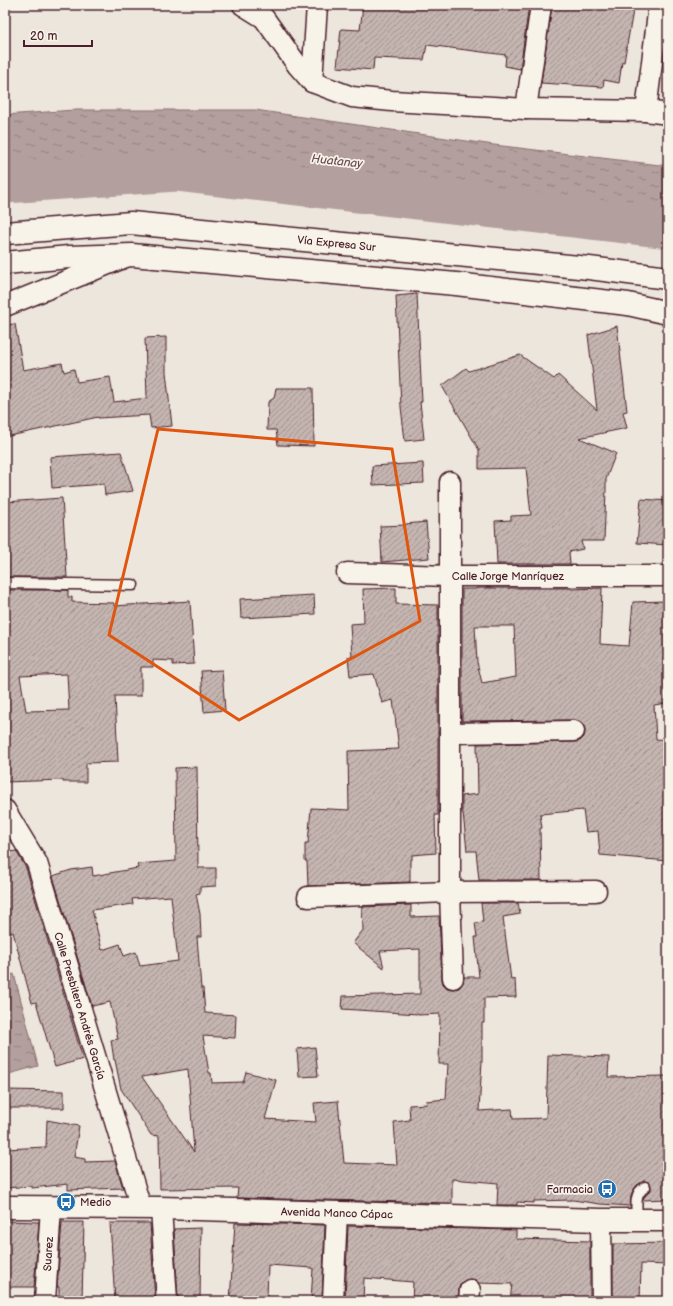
<svg xmlns="http://www.w3.org/2000/svg" width="673" height="1306" font-family="'Balsamiq Sans',sans-serif">
	<defs>
		<pattern id="water-ripples" width="26" height="14" patternUnits="userSpaceOnUse"><rect width="26" height="14" fill="#b39f9d"/><path d="M2 4q2-2 4 0t4 0M15 11q2-2 4 0t4 0" fill="none" stroke="#948180"/></pattern>
		<pattern id="building-hatch" width="6" height="6" patternUnits="userSpaceOnUse"><rect width="6" height="6" fill="#c4b5b0"/><path d="M-1 1l2-2M0 6l6-6M5 7l2-2" fill="none" stroke="#a1938f"/></pattern>
	</defs>
	<rect width="100%" height="100%" fill="#ece6dd"/>
	<filter id="ink" filterUnits="userSpaceOnUse"><feTurbulence type="fractalNoise" baseFrequency=".025" numOctaves="2"/><feDisplacementMap in="SourceGraphic" scale="8" xChannelSelector="R" yChannelSelector="G"/><feConvolveMatrix kernelMatrix="1 2 1 2 8 2 1 2 1" color-interpolation-filters="sRGB"/></filter>
	<g filter="url(#ink)">
		<!-- water -->
		<path fill="url(#water-ripples)" stroke="#896c6f" d="M74 110H255L494 145 668 166V228L176 171 5 183V115Z
			M14 974 38 1066 5 1075V976Z"/>
		<g fill="none" stroke-linecap="round" stroke-linejoin="round">
			<!-- river -->
			<path stroke="#b39f9d" stroke-width="41" d="M5 183 176 171 668 228"/>
		</g>
		<!-- building -->
		<path fill="url(#building-hatch)" stroke="#4a1f2b" fill-rule="evenodd" d="M363 5H529L520 69 505 66 506 55 427 45 424 60 374 58 373 70 337 67 341 29 360 30Z
			M552 5H634L624 62H622L619 83 604 80 603 87 541 83Z
			M417 294 422 402H420L424 439 405 441 401 407 396 296Z
			M15 324 23 370 62 363 64 372 74 369 77 382 110 377 114 402 147 398 145 338 166 337V372L172 426 151 428 149 415 98 418V417L5 437V325Z
			M617 326 627 411 623 412 627 428 579 438 616 453 606 479V490L604 541H581L583 549 569 552 570 564H497L495 521 511 520V516L531 515 526 468 479 469V450L442 386 466 368 469 371 520 355 554 379 558 375 597 410 588 335Z
			M276 388H313L314 446 278 445 276 430H267L268 402 274 398Z
			M121 452 133 491 105 495 104 484 52 488 50 457Z
			M423 463 424 483 373 485 372 466Z
			M62 498 67 577H5V502Z
			M641 499 668 501V545L637 543Z
			M426 522 429 558 382 562 380 526 406 525V524Z
			M396 588V604L438 605V815H435L436 853 412 855V860H410V882L308 886 307 861H305V843H308L311 808 349 810 348 751 399 749 393 700 382 703 374 674 350 676 348 657H352L350 624 364 623 363 589Z
			M476 589V588H571V589L602 588 600 644 629 646 633 602 666 601 667 620H668V703L654 705 656 739 668 740V861L600 855 598 831 586 832 583 810 540 814 542 828 540 829 541 880H479L476 851H467L463 813H462V796L478 794 477 744 574 742 580 741 584 737 585 731 584 725 579 721 574 720 462 721V589ZM475 626H514L516 677 482 683 477 662Z
			M5 590H68V597H72V602L114 603V606L190 601 194 664 173 665V661L153 660V667H141V696H115L118 762 86 763V782H63V780L5 782V719L8 718 5 699ZM67 674 69 710 26 711 20 676Z
			M314 595 315 614 241 618 240 599Z
			M222 670 225 710 204 712 201 671Z
			M197 767 198 868H216V886L200 887V893L196 894 200 914 201 937H197L201 988H203L205 1013 236 1015 235 1038 203 1036 209 1073H211L212 1083 243 1082 246 1072 276 1080 265 1119 316 1122 314 1103 338 1101 344 1163 397 1165 394 1122 410 1120 409 1105 427 1104 426 1101 446 1099 448 1064H439L440 1014 418 1015V1014L342 1009 343 996 420 994V949L380 951 384 968 353 943 363 930 362 907 411 905V917L439 916 442 979 443 984 447 988 453 989 459 988 463 983 464 977H479L475 937H477L475 923 483 922 481 903H518L520 914 503 917 511 980 515 979 516 997 484 998V1023H482V1061L479 1111 512 1109 513 1119 546 1118 548 1055 609 1057 608 1077 668 1076V1199L643 1200 644 1197 651 1190V1187L650 1183 645 1181 637 1185 633 1190 631 1196 630 1206 600 1204 573 1200 534 1201V1203L517 1202V1205H497L498 1183 452 1179V1203L237 1198 238 1188 160 1189 159 1136 151 1135 121 1089 115 1060H114L111 1040 118 1039 110 1002 92 1006 53 876 71 870 92 867 93 876 138 868 137 864 176 861 175 768ZM171 896 178 961 140 966 136 952 124 956 120 944 102 950 92 910 133 904 132 899ZM188 1069 194 1152 142 1077Z
			M16 851 26 868 83 1059 55 1067 36 1002 32 1003 13 932 5 933V853Z
			M315 1047 318 1076 299 1077 297 1049Z
			M5 1090 64 1091V1108H5Z
			M47 1120 79 1126 74 1157 85 1159V1162L115 1161 123 1188 68 1190V1184L32 1188V1186L5 1188V1149L46 1147Z
			M5 1221 39 1222 34 1287H5Z
			M62 1222H84L82 1301H59V1287H57Z
			M110 1223H150L155 1301H115Z
			M235 1223 325 1225 322 1301H311L313 1268 268 1265 267 1301H230Z
			M348 1226 516 1230V1239L590 1241V1301H510L512 1284 478 1283 476 1280 471 1279 465 1280 460 1284 459 1289 458 1301H412L413 1282 364 1278 363 1301H345Z
			M201 1228 200 1301H178L174 1229Z
			M668 1243V1265L641 1264 640 1301H613V1244Z"/>
		<g fill="none" stroke-linecap="round" stroke-linejoin="round">
			<defs>
				<path id="lane" d="M5 583 133 585
					M637 1220C637 1208 633 1194 645 1187"/>
				<g id="street">
					<path d="M243 5 264 18 298 66 312 82 352 97 392 101 526 109 646 111 668 114"/>
					<path d="M312 82 317 5"/>
					<path d="M526 109 541 5"/>
					<path d="M646 111 659 5"/>
					<path d="M5 306 128 256"/>
					<path d="M450 482V892L453 978"/>
					<path id="s1" d="M347 573 450 576H668"/>
					<path d="M450 733 574 731"/>
					<path id="s2" d="M5 810 37 863 141 1208"/>
					<path d="M308 897 450 892 596 891"/>
					<path d="M161 1208 167 1301"/>
					<path d="M601 1220 602 1301"/>
					<path id="s3" d="M45 1301 51 1207"/>
					<path d="M333 1301 337 1212"/>
					<path d="M469 1301 470 1290"/>
				</g>
				<g id="primary">
					<path id="s4" d="M5 233 131 223 589 268 668 278"/>
					<path d="M5 263 69 257 132 255 456 284 628 304 668 313"/>
				</g>
				<g id="highway">
					<path id="s5" d="M5 1207 161 1208 601 1220H668"/>
				</g>
			</defs>
			<!-- lane casing -->
			<use href="#lane" stroke="#4a1f2b" stroke-width="13"/>
			<!-- street casing -->
			<use href="#street" stroke="#4a1f2b" stroke-width="23"/>
			<!-- primary casing -->
			<use href="#primary" stroke="#4a1f2b" stroke-width="25"/>
			<!-- highway casing -->
			<use href="#highway" stroke="#4a1f2b" stroke-width="25"/>
			<!-- lane -->
			<use href="#lane" stroke="#f7f3e8" stroke-width="10"/>
			<!-- street -->
			<use href="#street" stroke="#f7f3e8" stroke-width="20"/>
			<!-- primary -->
			<use href="#primary" stroke="#f7f3e8" stroke-width="22"/>
			<!-- highway -->
			<use href="#highway" stroke="#f7f3e8" stroke-width="22"/>
		</g>
	</g>
	<!-- marked area -->
	<path fill="none" stroke="#e0560e" stroke-width="3" stroke-linejoin="round" d="M158 429 392 449 420 621 239 720 109 635Z"/>
	<!-- icons -->
	<defs>
		<symbol id="bus-disc" viewBox="-11 -11 22 22"><circle r="9.5" fill="#1f6fb2" stroke="#f7f3e8"/><path d="M-5-6H5V4H4V6H2V4H-2V6H-4V4H-5ZM-3.5-4V0h7V-4ZM-3.5 1.2v1.5H-2V1.2ZM2 1.2v1.5H3.5V1.2Z" fill="#fff"/></symbol>
	</defs>
	<g fill-rule="evenodd">
		<use href="#bus-disc" x="596" y="1178" width="22" height="22"/>
		<use href="#bus-disc" x="55" y="1191" width="22" height="22"/>
	</g>
	<g text-anchor="middle" stroke-width="3.5" stroke-linejoin="round" paint-order="stroke">
		<!-- street labels -->
		<g font-size="11" fill="#4a1f2b" stroke="#f7f3e8">
			<text dy="4" stroke="none"><textPath href="#s4" startOffset="333">Vía Expresa Sur</textPath></text>
			<text dy="4" stroke="none"><textPath href="#s1" startOffset="161">Calle Jorge Manríquez</textPath></text>
			<text dy="4" stroke="none"><textPath href="#s2" startOffset="211">Calle Presbitero Andrés García</textPath></text>
			<text dy="4" stroke="none"><textPath href="#s5" startOffset="332">Avenida Manco Cápac</textPath></text>
			<text dy="4" stroke="none"><textPath href="#s3" startOffset="47">Suarez</textPath></text>
		</g>
		<!-- poi labels -->
		<g font-size="11" fill="#4a1f2b" stroke="#f7f3e8" text-anchor="end">
			<text x="593" y="1193">Farmacia</text>
			<text x="80" y="1206" text-anchor="start">Medio</text>
		</g>
		<!-- water labels -->
		<g font-size="12" font-style="italic" fill="#6f4c53" stroke="#f7f3e8">
			<text transform="translate(337 161) rotate(6)" y="4">Huatanay</text>
		</g>
	</g>
	<!-- margin -->
	<rect width="673" height="1306" fill="none" stroke="#f7f3e8" stroke-width="20"/>
	<rect x="10" y="10" width="653" height="1286" fill="none" stroke="#4a1f2b" stroke-width="1.5" filter="url(#ink)"/>
	<!-- scale -->
	<path d="M24 40v6h68v-6" fill="none" stroke="#4a1f2b" stroke-width="2"/>
	<text x="30" y="40" font-size="12" fill="#4a1f2b" stroke="#f7f3e8" stroke-width="3" paint-order="stroke">20 m</text>
</svg>
